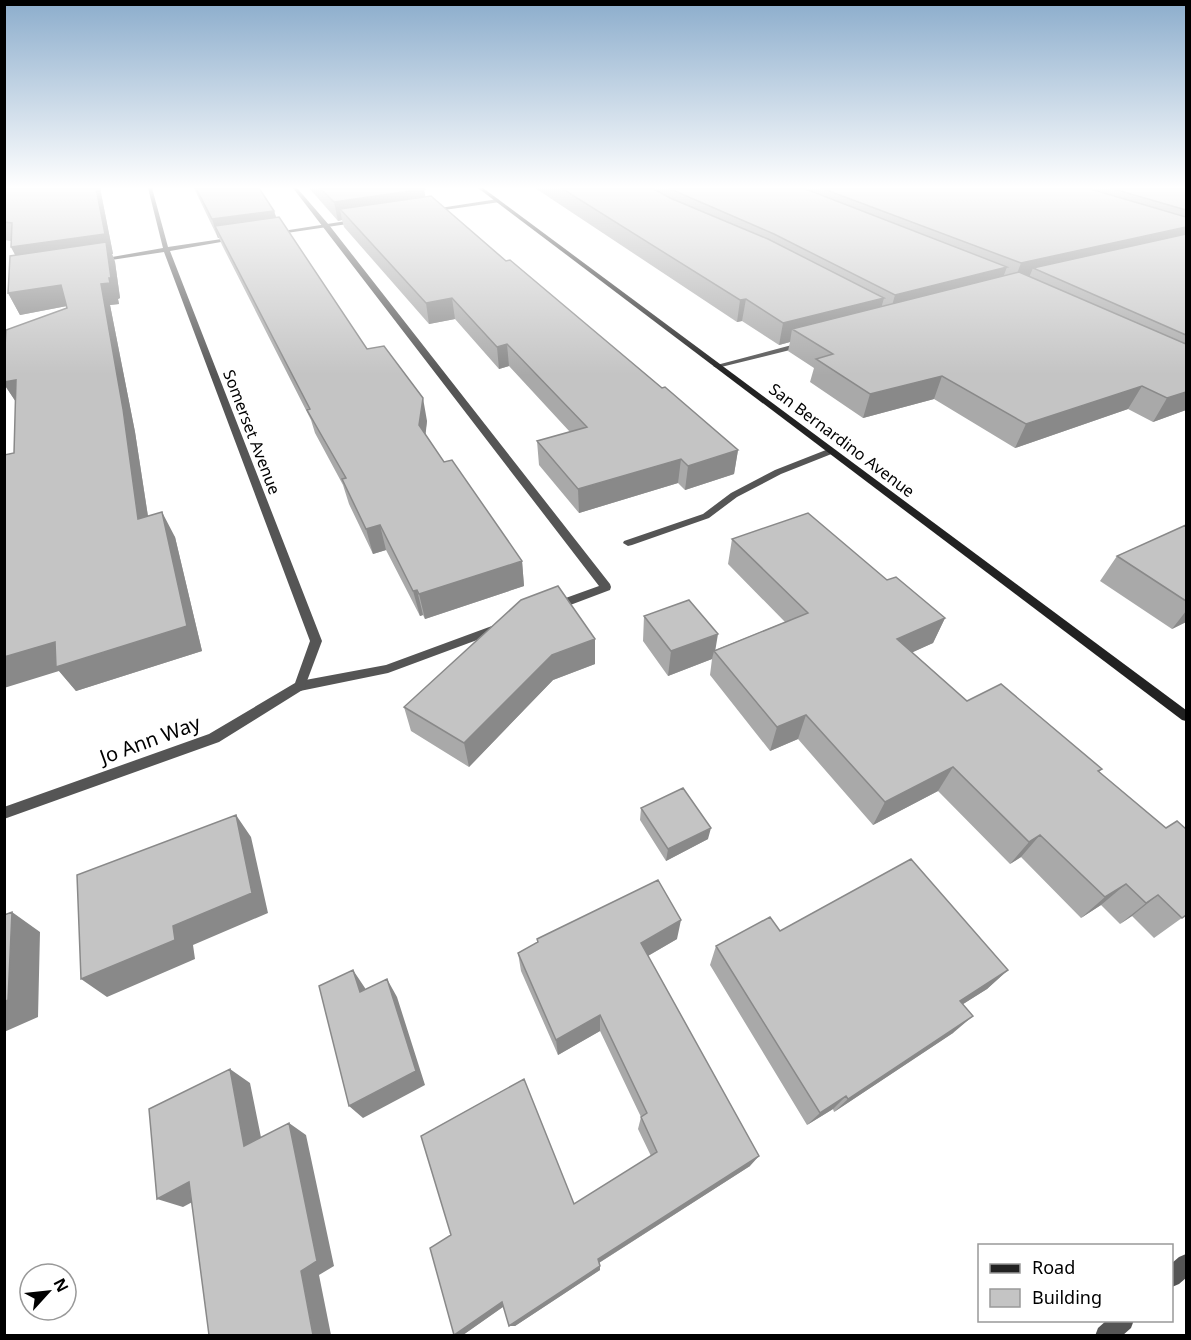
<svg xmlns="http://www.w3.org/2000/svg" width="1191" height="1340" font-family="'Noto Sans',sans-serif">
	<rect width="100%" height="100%" fill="#fff"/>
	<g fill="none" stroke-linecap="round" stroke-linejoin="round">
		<!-- lane -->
		<path fill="#555" fill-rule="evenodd" d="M293 188H297L329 225 610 584 611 587 610 590 557 610H549L547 607 549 604 599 586Z
			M831 448 835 451 834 453 781 474 737 497 709 518 632 545 628 546 623 543 624 541 703 514 731 493 775 470Z
			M500 623 506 627 504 630 388 673 300 691 296 689 294 686 296 683 300 681 386 665Z"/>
		<!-- street -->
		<path fill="#555" fill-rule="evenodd" d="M148 188H152L168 247 235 237 238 239 170 251 322 641 304 689 219 742 4 819V807L209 734 295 683 310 641 164 252 98 262 95 260 163 248Z
			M498 199 500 202 430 212 427 210Z
			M359 219 361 222 273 235 270 233Z
			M803 342H806V346L717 368 713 366Z
			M1186 1254V1278L1179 1284 1172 1287V1263L1179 1257Z
			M1107 1320H1134L1131 1328 1122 1336H1095L1098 1328Z"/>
		<!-- secondary -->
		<path fill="#222" fill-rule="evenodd" d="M478 188H483L1186 710V721L1182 720Z"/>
	</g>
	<!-- wall -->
	<path fill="#a9a9a9" d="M4 188H100L113 254H112L115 262 120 298 118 299 119 304 110 305 135 432 148 516 175 537 202 651 76 691 59 671 14 453 16 402 4 384V363L67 308V306L20 315 8 293 15 255 11 247V241L4 240Z
		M194 188H259L274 211 276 217 367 349 427 421 425 434 444 462 522 561 524 586 425 619 423 615 420 616 386 550 373 554 349 504 343 485 315 433 311 420 222 245 219 238H218Z
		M309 188H422L424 189 425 197 506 261 738 450 734 474 685 490 678 483 579 513 539 465 537 441 570 432 509 366 499 369 455 319 429 324 344 227 342 220 338 221Z
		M535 188H1186V410L1153 422 1128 409 1015 448 934 399 863 418 810 382 814 368 788 351 790 342 779 345 742 321 737 322Z
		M1186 525V622L1172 629 1100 581 1117 556Z
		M732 539 887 580 945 618 933 643 912 652 967 701 1102 769 1099 772 1186 915 1154 938 1132 916 1120 924 1101 905 1081 918 1021 857 1010 864 938 791 873 825 798 739 770 751 710 675 712 659 668 676 643 641 644 616 715 650 785 622 728 564Z
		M595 639V664L553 680 469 767 411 731 404 707Z
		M641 808 708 839 666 861 640 820Z
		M780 931 1008 970 987 989 963 1004 953 1033 834 1112 833 1109 807 1125 710 965 716 946Z
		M537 939H677L648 956 750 1166 599 1263 600 1270 515 1326 503 1307 463 1335 574 1204 651 1156 638 1129 641 1117 600 1031 558 1055 521 971 518 953 537 943Z"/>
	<!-- shaded-wall -->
	<path fill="#898989" d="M96 188H100L113 254H112L115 262 120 298 118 299 119 304 110 305 135 432 152 543 138 519 101 284 22 267 11 247Z
		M424 189 427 207 340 209 342 220 338 221 334 202Z
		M274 211 280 229 215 226 219 238H218L212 219Z
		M1186 227V243L1033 268 1028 280 1013 284 1021 263Z
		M1007 267 999 288 889 316 895 295Z
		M61 285 72 305 20 315 8 293Z
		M452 298 455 319 429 324 426 303Z
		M884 298 878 319 792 329 790 342 779 345 783 323Z
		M746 299 742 321 737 322 740 300Z
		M507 344 509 366 499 369 497 347Z
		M942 376 934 399 863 418 870 394Z
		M16 380 18 405 4 384V382Z
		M1142 386 1128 409 1015 448 1026 424Z
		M1186 392V410L1153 422 1167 398Z
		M423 398 427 421 424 449 419 425Z
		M738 450 734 474 685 490 688 466Z
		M681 459 678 483 579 513 578 489Z
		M162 512 175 537 202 651 76 691 59 671 4 688V657Z
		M380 525 386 550 373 554 366 529Z
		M522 561 524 586 425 619 419 594Z
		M417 590 423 615 420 616 413 591Z
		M1186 611V622L1172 629Z
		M945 618 933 643 887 664 897 639Z
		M718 634 715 652 714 651 712 659 668 676 671 651Z
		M595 639V664L553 680 469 767 464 743 552 655Z
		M806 715 798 739 770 751 777 727Z
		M953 767 938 791 873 825 885 802Z
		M236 815 251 837 268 913 193 945 195 959 107 997 81 979 173 926Z
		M711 828 708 839 666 861 668 849Z
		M1040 835 1021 857 1010 864 1029 842Z
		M1126 884 1101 905 1081 918 1105 897Z
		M1158 895 1132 916 1120 924 1146 903Z
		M12 912 40 932 38 1017 4 1032V1002Z
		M681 920 677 939 639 961 641 943Z
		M353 970 365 988 372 1009 360 992Z
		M1008 970 987 989 941 1018 960 1001Z
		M387 979 397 997 425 1085 363 1118 349 1106Z
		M600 1015V1031L558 1055 556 1040Z
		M973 1016 953 1033 834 1112 848 1099Z
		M230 1069 250 1083 265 1157 244 1146Z
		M846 1096 833 1109 807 1125 820 1113Z
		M289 1123 306 1135 334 1266 319 1275 331 1335H313L301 1271Z
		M759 1156 750 1166 597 1264 598 1259Z
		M189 1182 213 1191 183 1207 157 1199Z
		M600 1266V1270L515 1326H509Z
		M502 1302 507 1304 463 1335H454Z"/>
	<!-- building -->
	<path fill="#c4c4c4" stroke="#898989" stroke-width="1.5" d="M4 188H96L105 234 11 247 12 223 4 222Z
		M196 188H259L274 211 212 219Z
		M320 188H422L424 189 334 202Z
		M561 188H652L670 198 768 239 884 298 783 323 746 299 740 300Z
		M668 188H803L1007 267 895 295 774 234Z
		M821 188H1087L1186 217V227L1021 263Z
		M1110 188H1186V210Z
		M431 196 506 261 510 260 662 388 665 387 738 450 688 466 681 459 578 489 537 441 587 427 507 344 497 347 452 298 426 303 340 209Z
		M279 217 367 349 384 346 423 398 419 425 444 462 452 460 522 561 419 594 417 590 413 591 380 525 366 529 342 479 346 478 307 410 310 409 215 226Z
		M1186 234V335L1033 268Z
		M106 242 111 278H109L110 283 101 284 123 409 138 519 162 512 187 626 56 667 55 642 4 657V455L14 453 16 380 4 382V363L6 330 67 308 61 285 8 293 10 256Z
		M1019 272 1186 344V392L1167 398 1142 386 1026 424 942 376 870 394 816 359 833 354 792 329Z
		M808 513 887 580 896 577 945 618 897 639 967 701 1001 684 1102 769 1098 771 1166 828 1177 821 1186 829V915L1182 918 1158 895 1146 903 1126 884 1105 897 1040 835 1029 842 953 767 885 802 806 715 777 727 714 651 808 613 732 539Z
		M1186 525V601L1117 556Z
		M558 586 595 639 552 655 464 743 404 707 521 600Z
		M689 600 718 634 671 651 644 616Z
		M683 788 711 828 668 849 641 808Z
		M236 815 252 893 173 926 175 940 81 979 77 875Z
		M911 859 1008 970 960 1001 973 1016 848 1099 846 1096 820 1113 716 946 770 917 780 931Z
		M658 880 681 920 641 943 759 1156 598 1259 600 1266 509 1326 502 1302 454 1335 430 1248 451 1235 421 1136 524 1079 574 1204 657 1152 641 1117 647 1113 600 1015 556 1040 518 953 538 942 537 939Z
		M12 912 8 1000 4 1002V915Z
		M353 970 360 992 387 979 416 1071 349 1106 319 986Z
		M230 1069 244 1146 289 1123 317 1261 301 1271 313 1335H209L189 1182 157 1199 149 1109Z"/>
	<!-- sky -->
	<linearGradient id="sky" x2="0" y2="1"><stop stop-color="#8cadcc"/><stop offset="0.5" stop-color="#fff"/><stop offset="1" stop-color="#fff" stop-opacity="0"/></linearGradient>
	<rect width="1191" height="375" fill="url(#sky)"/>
	<g text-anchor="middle" stroke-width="4.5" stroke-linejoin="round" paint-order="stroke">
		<!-- far-street labels -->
		<g font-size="16" fill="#000" stroke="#fff">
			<text transform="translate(252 432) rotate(69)" y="6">Somerset Avenue</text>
			<text transform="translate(842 440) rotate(37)" y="6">San Bernardino Avenue</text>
		</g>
		<!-- street labels -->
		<g font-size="20" fill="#000" stroke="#fff">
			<text transform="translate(150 740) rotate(-20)" y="7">Jo Ann Way</text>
		</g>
	</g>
	<!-- border -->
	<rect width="1191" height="1340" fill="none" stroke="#000000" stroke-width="12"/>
	<!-- legend -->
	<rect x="978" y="1244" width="195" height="78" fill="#ffffff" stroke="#999999" stroke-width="1.5"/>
	<rect x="990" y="1264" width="30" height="9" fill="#222222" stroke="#999999" stroke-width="1.5"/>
	<text x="1032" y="1274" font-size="18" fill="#000000">Road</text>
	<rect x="990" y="1289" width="30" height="18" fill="#c4c4c4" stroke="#999999" stroke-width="1.5"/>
	<text x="1032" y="1304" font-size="18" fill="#000000">Building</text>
	<!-- north arrow -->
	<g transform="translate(48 1292) rotate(63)"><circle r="28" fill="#ffffff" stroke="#999999" stroke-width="1.5"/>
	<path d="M0-4.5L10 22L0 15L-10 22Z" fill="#000000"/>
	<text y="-9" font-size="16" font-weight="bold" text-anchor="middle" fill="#000000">N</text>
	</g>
</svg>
